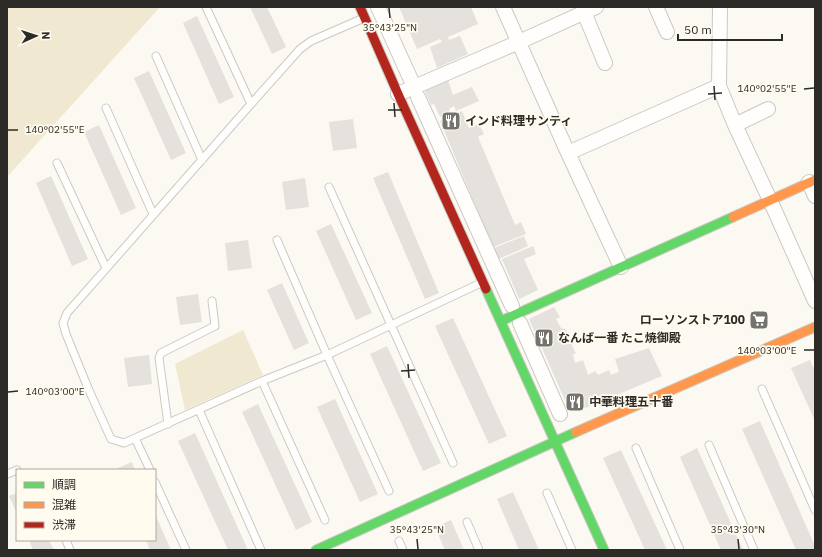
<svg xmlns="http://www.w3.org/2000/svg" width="822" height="557" font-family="'IBM Plex Sans','Noto Sans JP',sans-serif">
	<rect width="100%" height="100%" fill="#fcf9f2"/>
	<!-- green -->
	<path fill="#f0e8d0" d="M7 7H160L7 177Z
		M243 330 263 375 185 410 175 364Z"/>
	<!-- building -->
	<path fill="#e5e1dd" d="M250 7H267L286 47 272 54Z
		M399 7H471L478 24 448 37 449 40 460 36 468 54 437 68 430 47 442 42 440 39 417 49Z
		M197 16 234 97 219 104 183 23Z
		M149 71 186 153 171 160 134 78Z
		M448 80 453 95 472 87 479 101 456 111 454 106 449 109 450 113 440 117 434 104 431 105 425 91Z
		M462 111 469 128 479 124 484 134 478 137 515 225 521 222 526 234 493 247 440 121Z
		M353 119 357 148 333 151 329 122Z
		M99 125 136 208 121 215 84 132Z
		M388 172 439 293 425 299 373 178Z
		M51 176 88 259 72 266 36 183Z
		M305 178 309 207 286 210 282 182Z
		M331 224 372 313 356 320 316 231Z
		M524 236 528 246 499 259 494 248Z
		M248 240 252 268 228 271 225 243Z
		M533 246 536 254 524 259 538 290 519 299 502 259Z
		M282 283 309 343 294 350 267 290Z
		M198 294 202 322 180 325 176 297Z
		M554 307 560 317 556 319 561 328 565 329 576 354H573L575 363 583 360 588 375 595 371 598 375 609 370 611 375 619 372 615 359 649 348 662 376 576 412 568 407 529 319Z
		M453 318 507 436 489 444 435 326Z
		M387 346 441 463 423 471 370 354Z
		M149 355 152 384 128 387 124 358Z
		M810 360 815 371V421L791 368Z
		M335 399 378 494 360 502 317 407Z
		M258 404 312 522 296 530 242 412Z
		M760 421 815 546V550H796L742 429Z
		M195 433 248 550H228L178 441Z
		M697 448 743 550H721L680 457Z
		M621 450 667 550H645L603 458Z
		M132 462 135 470H113Z
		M513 492 539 550H519L497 499Z
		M17 493V513L9 496Z
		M155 514 171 550H150L146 540H155Z
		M451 520 464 550H445L435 527Z
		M29 540H49L54 550H33Z"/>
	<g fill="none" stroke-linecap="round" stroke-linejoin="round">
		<defs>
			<path id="lane" d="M206 7 251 104
				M364 18 311 41 300 49 251 104 67 313 63 323 66 334 88 388 111 439 124 443 262 381 327 355 481 283
				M156 56 202 160
				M106 108 153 214
				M57 163 106 268
				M329 187 453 463
				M277 240 327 355 389 491
				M262 381 325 520
				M762 389 815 510
				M199 410 261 550
				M168 424 159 358 161 353 215 326 212 301
				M135 438 150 470
				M709 445 754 550
				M636 448 680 550
				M7 474 17 470
				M155 482 186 550
				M547 493 572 550
				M467 522 479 550
				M66 540 70 550
				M399 541 403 550"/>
			<path id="street" d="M378 7 411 80
				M503 7 568 153 621 267
				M656 7 667 32
				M720 7 719 86 735 125 770 200 815 301
				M584 12 605 63
				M398 94 519 42 596 7
				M418 97 512 306
				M735 125 768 109
				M568 153 719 86
				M809 182 815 196
				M520 323 560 414"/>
			<path id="fast" d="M486 289 604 550
				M501 321 733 217
				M316 550 576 432"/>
			<path id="slow" d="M733 217 815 180
				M576 432 815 327"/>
			<path id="jam" d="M360 7 398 94 486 289"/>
		</defs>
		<!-- lane casing -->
		<use href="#lane" stroke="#cac9c3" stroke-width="9"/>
		<!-- street casing -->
		<use href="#street" stroke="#cac9c3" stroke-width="16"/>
		<!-- fast casing -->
		<use href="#fast" stroke="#cac9c3" stroke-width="11"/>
		<!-- slow casing -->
		<use href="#slow" stroke="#cac9c3" stroke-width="11"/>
		<!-- jam casing -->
		<use href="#jam" stroke="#cac9c3" stroke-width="11"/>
		<!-- lane -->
		<use href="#lane" stroke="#fffefd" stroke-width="7"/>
		<!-- street -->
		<use href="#street" stroke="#fffefd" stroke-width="14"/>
		<!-- fast -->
		<use href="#fast" stroke="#63d668" stroke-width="9"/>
		<!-- slow -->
		<use href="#slow" stroke="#ff974d" stroke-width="9"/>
		<!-- jam -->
		<use href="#jam" stroke="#b3261e" stroke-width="9"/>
	</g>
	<!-- ticks -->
	<path fill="none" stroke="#2d2b27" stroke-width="1.5" d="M389 8 390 18M714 86 715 100M804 89 814 88M708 94 722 93M394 103 395 117M388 110H402M8 130H18M804 350H814M408 364 409 378M401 371 415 370M8 392 18 391M417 539 418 549M738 539 739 549"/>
	<!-- icons -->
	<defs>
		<symbol id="restaurant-square" viewBox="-11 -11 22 22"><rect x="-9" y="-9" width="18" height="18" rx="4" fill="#75736e" stroke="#fffbef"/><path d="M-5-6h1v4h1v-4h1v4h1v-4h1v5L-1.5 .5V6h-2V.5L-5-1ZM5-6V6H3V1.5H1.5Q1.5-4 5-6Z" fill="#fff"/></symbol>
		<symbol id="supermarket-square" viewBox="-11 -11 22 22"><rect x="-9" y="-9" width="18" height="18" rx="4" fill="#75736e" stroke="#fffbef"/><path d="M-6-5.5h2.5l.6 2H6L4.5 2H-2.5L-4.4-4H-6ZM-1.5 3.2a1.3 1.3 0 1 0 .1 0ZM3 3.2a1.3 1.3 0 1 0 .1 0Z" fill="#fff"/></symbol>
	</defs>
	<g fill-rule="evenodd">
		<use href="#restaurant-square" x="440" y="110" width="22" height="22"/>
		<use href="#supermarket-square" x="748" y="309" width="22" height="22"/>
		<use href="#restaurant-square" x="533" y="327" width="22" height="22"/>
		<use href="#restaurant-square" x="564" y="391" width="22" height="22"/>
	</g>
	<g text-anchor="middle" stroke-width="3.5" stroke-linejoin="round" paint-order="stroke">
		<!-- poi labels -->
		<g font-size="12" font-weight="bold" fill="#2d2b27" stroke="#fffbef" text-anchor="start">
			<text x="465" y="125">インド料理サンティ</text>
			<text x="745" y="324" text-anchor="end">ローソンストア100</text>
			<text x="558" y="342">なんば一番 たこ焼御殿</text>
			<text x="589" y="406">中華料理五十番</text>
		</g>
	</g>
	<g font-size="10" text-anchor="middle" fill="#2d2b27" stroke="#fffbef" stroke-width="3.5" stroke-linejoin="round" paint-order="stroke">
		<text x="390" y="31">35°43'25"N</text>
		<text x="767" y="92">140°02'55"E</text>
		<text x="55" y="133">140°02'55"E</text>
		<text x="767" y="354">140°03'00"E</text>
		<text x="55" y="395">140°03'00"E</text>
		<text x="417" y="533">35°43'25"N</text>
		<text x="738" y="533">35°43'30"N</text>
	</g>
	<!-- border -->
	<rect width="822" height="557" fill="none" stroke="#2d2b27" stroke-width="16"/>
	<!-- legend -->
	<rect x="16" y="469" width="140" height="72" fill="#fffbef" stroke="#aba89f"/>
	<rect x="24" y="482" width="20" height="6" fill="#63d668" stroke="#aba89f"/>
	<text x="52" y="489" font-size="12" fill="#2d2b27">順調</text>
	<rect x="24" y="502" width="20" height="6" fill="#ff974d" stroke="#aba89f"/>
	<text x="52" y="509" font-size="12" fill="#2d2b27">混雑</text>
	<rect x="24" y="522" width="20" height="6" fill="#b3261e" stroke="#aba89f"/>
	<text x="52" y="529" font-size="12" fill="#2d2b27">渋滞</text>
	<!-- north arrow -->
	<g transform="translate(36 36) rotate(87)" stroke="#fffbef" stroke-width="3" paint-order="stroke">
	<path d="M0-3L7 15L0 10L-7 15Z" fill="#2d2b27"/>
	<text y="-6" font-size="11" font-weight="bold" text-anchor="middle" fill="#2d2b27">N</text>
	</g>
	<!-- scale -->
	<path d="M678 34v6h104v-6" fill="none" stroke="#2d2b27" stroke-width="2"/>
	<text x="684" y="34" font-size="12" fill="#2d2b27" stroke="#fffbef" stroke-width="3" paint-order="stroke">50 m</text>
</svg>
